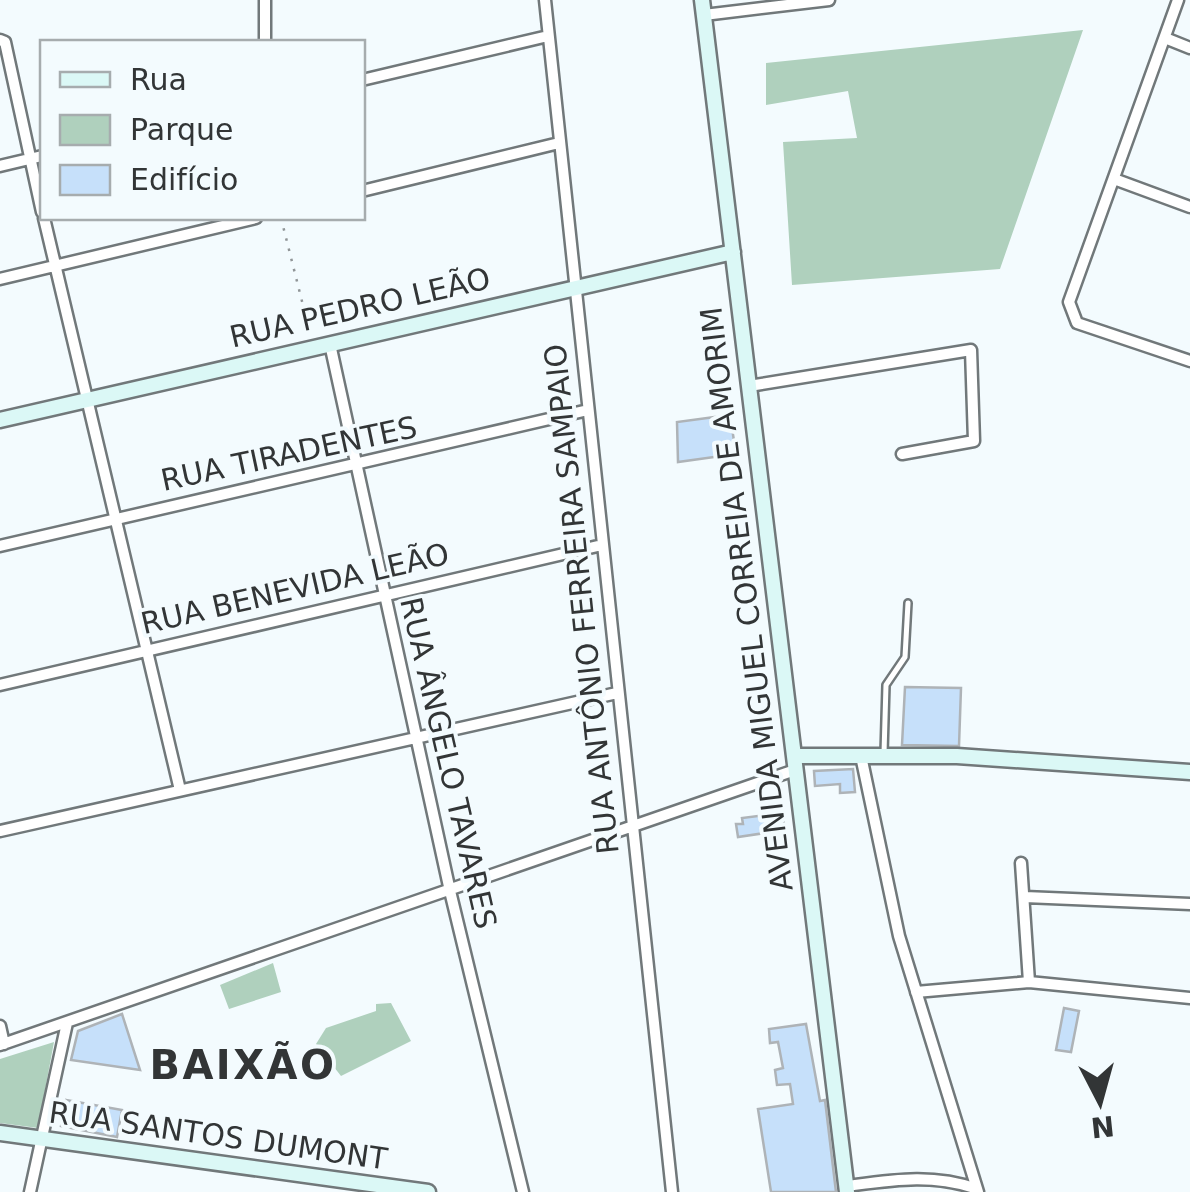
<svg xmlns="http://www.w3.org/2000/svg" width="1190" height="1192" font-family="'DejaVu Sans',sans-serif">
	<rect width="100%" height="100%" fill="#f3fbfe"/>
	<!-- green -->
	<path fill="#afd0bd" d="M1083 30 1000 269 792 285 783 142 857 138 848 91 766 105V63Z
		M273 963 281 992 229 1009 220 985Z
		M391 1003 411 1041 341 1076 316 1044 326 1028 376 1011V1004Z
		M54 1042 38 1128 0 1123V1059Z"/>
	<!-- building -->
	<path fill="#c6e0fa" stroke="#aeb3b7" stroke-width="2.5" d="M730 415 736 454 678 462 677 422Z
		M905 687 961 688 959 746 902 745Z
		M853 769 855 792 840 793V784L815 786 814 771Z
		M782 813 785 830 738 837 736 824H743L742 818Z
		M1064 1008 1079 1011 1071 1052 1056 1050Z
		M122 1014 140 1070 71 1060 78 1031Z
		M806 1024 820 1101 825 1100 836 1192H771L758 1109 793 1104 790 1084 777 1085 775 1070 783 1068 778 1042 770 1043 769 1029Z
		M66 1100 122 1110 117 1137 61 1126Z"/>
	<g fill="none" stroke-linecap="round" stroke-linejoin="round">
		<defs>
			<path id="lane" d="M884 753 886 685 905 657 908 603"/>
			<path id="street" d="M545 0 672 1192
				M1178 0 1069 302 1077 323 1190 361
				M704 15 829 0
				M1165 38 1190 48
				M0 40 5 42 42 212
				M265 42V0
				M362 80 548 36
				M0 166 42 156
				M1114 179 1190 207
				M362 191 559 143
				M44 218 180 790
				M0 279 256 218
				M330 344 450 891 523 1192
				M749 386 971 350 974 441 902 454
				M0 546 588 410
				M0 685 602 545
				M861 756 899 936 978 1192
				M0 831 617 693
				M1021 863 1029 982
				M1025 897 1190 904
				M916 992 1029 982 1190 998
				M0 1026 4 1044
				M0 1045 795 770
				M847 1186C892 1180 933 1173 977 1189
				M30 1192 67 1023"/>
			<path id="secondary" d="M702 0 847 1192
				M0 420 733 252
				M794 756H957L1190 772
				M0 1133 428 1192"/>
		</defs>
		<!-- lane casing -->
		<use href="#lane" stroke="#71787a" stroke-width="10"/>
		<!-- street casing -->
		<use href="#street" stroke="#71787a" stroke-width="15"/>
		<!-- secondary casing -->
		<use href="#secondary" stroke="#71787a" stroke-width="19"/>
		<!-- path -->
		<path stroke="#909597" stroke-width="2.5" stroke-dasharray="2.5 8" stroke-linecap="butt" d="M281 218 311 337"/>
		<!-- lane -->
		<use href="#lane" stroke="#fff" stroke-width="5"/>
		<!-- street -->
		<use href="#street" stroke="#fff" stroke-width="10"/>
		<!-- secondary -->
		<use href="#secondary" stroke="#dbf8f6" stroke-width="14"/>
	</g>
	<g text-anchor="middle" stroke-width="8" stroke-linejoin="round" paint-order="stroke">
		<!-- street labels -->
		<g font-size="30" fill="#323536" stroke="#f3fbfe">
			<text transform="translate(360 308) rotate(-13)" y="10">RUA PEDRO LEÃO</text>
			<text transform="translate(289 454) rotate(-12)" y="10">RUA TIRADENTES</text>
			<text transform="translate(295 589) rotate(-13)" y="10">RUA BENEVIDA LEÃO</text>
			<text transform="translate(582 599) rotate(-96)" y="10">RUA ANTÔNIO FERREIRA SAMPAIO</text>
			<text transform="translate(747 599) rotate(-97)" y="10">AVENIDA MIGUEL CORREIA DE AMORIM</text>
			<text transform="translate(448 763) rotate(77)" y="10">RUA ÂNGELO TAVARES</text>
			<text transform="translate(218 1136) rotate(8)" y="10">RUA SANTOS DUMONT</text>
		</g>
		<!-- district labels -->
		<g font-size="40" font-weight="bold" letter-spacing="2.5" fill="#323536" stroke="#f3fbfe">
			<text x="243" y="1079">BAIXÃO</text>
		</g>
	</g>
	<!-- legend -->
	<rect x="40" y="40" width="325" height="180" fill="#f3fbfe" stroke="#a6acae" stroke-width="2.5"/>
	<rect x="60" y="72" width="50" height="15" fill="#dbf8f6" stroke="#a6acae" stroke-width="2.5"/>
	<text x="130" y="90" font-size="30" fill="#323536">Rua</text>
	<rect x="60" y="115" width="50" height="30" fill="#afd0bd" stroke="#a6acae" stroke-width="2.5"/>
	<text x="130" y="140" font-size="30" fill="#323536">Parque</text>
	<rect x="60" y="165" width="50" height="30" fill="#c6e0fa" stroke="#a6acae" stroke-width="2.5"/>
	<text x="130" y="190" font-size="30" fill="#323536">Edifício</text>
	<!-- north arrow -->
	<g transform="translate(1100 1102) rotate(174)" stroke="#f3fbfe" stroke-width="8" paint-order="stroke">
	<path d="M0-8L18 38L0 25L-18 38Z" fill="#323536"/>
	<text y="-15" font-size="28" font-weight="bold" text-anchor="middle" fill="#323536">N</text>
	</g>
</svg>
